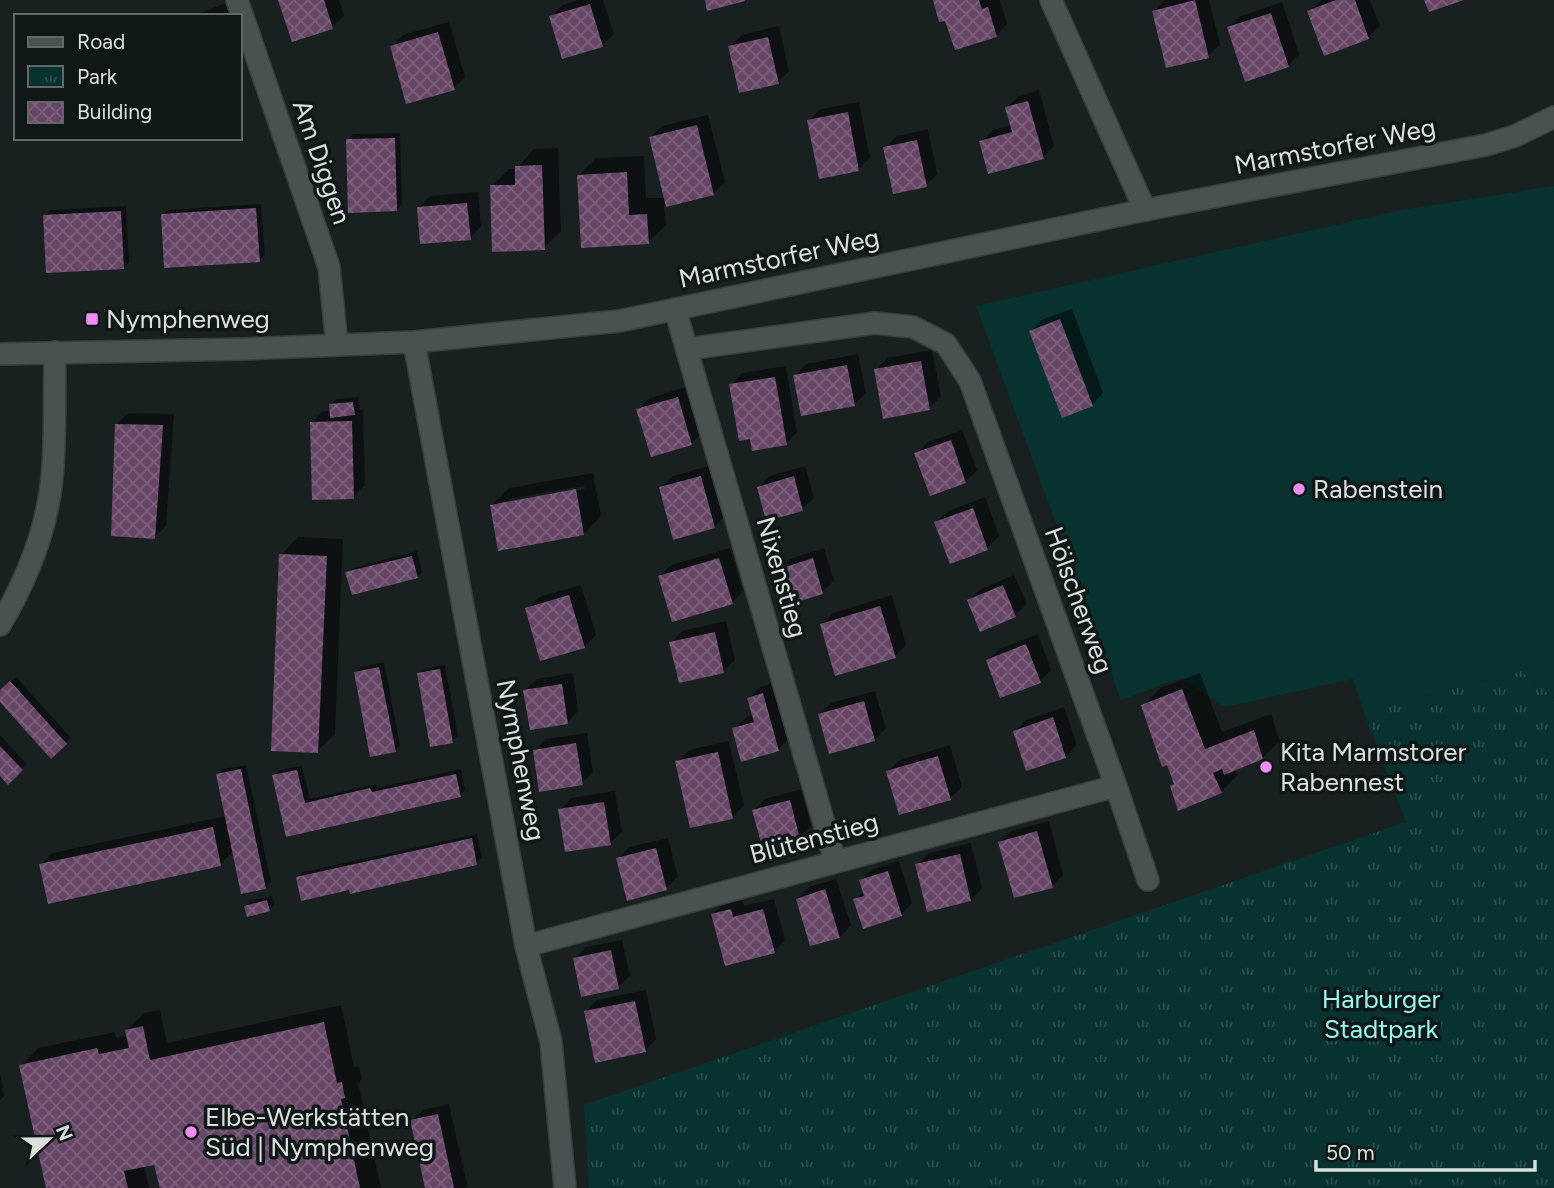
<svg xmlns="http://www.w3.org/2000/svg" width="1554" height="1188" font-family="Figtree,sans-serif">
	<defs>
		<pattern id="park-tufts" width="24" height="20" patternUnits="userSpaceOnUse" patternTransform="scale(1.75)"><rect width="24" height="20" fill="#07322f"/><path d="M3 7l-1-3M5 7V3M7 7l1-3M15 17l-1-3M17 17v-4M19 17l1-3" fill="none" stroke="#2b4f4d"/></pattern>
		<pattern id="building-cross-hatch" width="8" height="8" patternUnits="userSpaceOnUse" patternTransform="scale(1.75)"><rect width="8" height="8" fill="#664566"/><path d="M0 0l8 8M0 8l8-8" fill="none" stroke="#7b607b"/></pattern>
	</defs>
	<rect width="100%" height="100%" fill="#192120"/>
	<!-- park -->
	<path fill="url(#park-tufts)" d="M1521 671 1554 698V1188H589L584 1105 1406 822 1364 712Z"/>
	<!-- pitch -->
	<path fill="#07322f" d="M1554 186V698L1521 671 1364 712 1353 679 1225 707 1180 678 1121 700 976 306 1402 210Z"/>
	<!-- shadow -->
	<path fill="#0007" fill-rule="evenodd" d="M280 0H339L344 16 332 27Z
		M579 0H603L614 34 602 45 551 17 562 5Z
		M934 0H1000L1007 24 996 36 947 18Z
		M1165 0H1209L1220 45 1208 56 1154 11Z
		M1321 0H1370L1380 26 1368 37 1325 54 1309 12Z
		M1282 2 1299 54 1288 66 1229 27 1241 16Z
		M226 3 231 16H193Z
		M449 22 465 77 454 88 392 47 403 35Z
		M779 26 789 71 778 82 730 46 742 35Z
		M1039 90 1054 146 1043 157 981 142 993 130 1012 125 1007 107 1019 96Z
		M859 102 870 158 858 169 809 120 821 109Z
		M708 115 725 182 713 194 664 206 666 225 648 242 579 175 596 158 644 156 646 198H665L651 137 662 126Z
		M928 129 937 174 926 185 885 147 897 136Z
		M400 133 402 204 397 210 348 140 353 134Z
		M558 148 561 231 544 248 492 186 509 169H516L534 149Z
		M478 192 481 226 470 238 419 207 430 196Z
		M261 204 265 255 259 260 162 215 168 210Z
		M126 206 129 262 124 267 45 216 50 210Z
		M1072 309 1103 393 1092 405 1031 331 1043 319Z
		M932 350 941 397 929 408 876 370 887 358Z
		M858 354 866 393 854 404 795 376 806 364Z
		M786 366 797 432 786 444 751 437 731 385 742 373Z
		M689 386 703 432 691 444 638 409 650 398Z
		M358 397 360 410H363L365 485 353 497 312 423 323 411H331V405L336 399Z
		M129 413 174 414 166 526 155 537 117 424Z
		M962 430 977 470 965 482 916 454 928 442Z
		M712 465 726 515 714 527 661 487 673 476Z
		M805 466 814 498 802 509 759 487 770 476Z
		M593 473 601 516 584 534 492 505 509 488ZM584 486 585 489 509 503V499Z
		M985 497 999 536 987 548 951 561 936 522 948 511Z
		M298 537 343 539 335 734 317 751 281 555Z
		M730 548 743 591 732 603 660 576 671 565Z
		M824 548 834 581 822 592 778 570 790 559Z
		M417 551 422 572 417 577 347 573 353 568Z
		M1014 575 1027 604 1015 615 969 600 981 589Z
		M581 585 596 635 584 647 527 609 539 597Z
		M892 595 906 645 895 657 822 624 833 613Z
		M726 621 735 660 723 671 671 643 682 631Z
		M1038 634 1051 670 1040 681 988 660 999 649Z
		M384 662 400 745 395 750 356 672 361 667Z
		M445 665 458 736 452 741 419 674 424 669Z
		M573 673 578 711 567 723 525 690 537 679Z
		M1200 673 1222 732 1271 714 1280 741 1262 758 1235 768 1238 775 1221 792 1176 783 1143 706 1160 688Z
		M16 677 71 738 51 756 0 700V692Z
		M774 683 789 738 778 750 734 729 746 717 753 715 748 699 760 687Z
		M875 691 886 728 874 740 820 715 831 703Z
		M1064 707 1077 745 1065 757 1015 731 1026 720Z
		M587 733 593 772 582 783 535 750 546 739Z
		M0 735 27 764 8 782 0 773Z
		M729 741 744 806 732 817 677 762 689 750Z
		M950 745 962 787 950 798 888 771 900 760Z
		M246 765 271 882 265 887 234 851 220 864 41 865 52 853 226 816 218 774 223 769Z
		M302 766 310 799 376 784 377 788 461 769 465 790 460 796 287 835 274 776 279 770Z
		M801 789 811 826 799 838 754 810 765 799Z
		M615 791 622 832 610 843 560 810 571 798Z
		M1049 821 1063 875 1052 886 1000 842 1012 831Z
		M477 834 482 858 476 863 350 888 298 878 303 872Z
		M668 838 678 877 666 888 618 859 629 847Z
		M971 843 982 888 971 900 917 865 929 853Z
		M899 861 912 903 901 915 855 900 864 891 861 880 873 869Z
		M836 879 851 925 840 937 798 899 809 887Z
		M272 896 275 904 270 910 246 906 251 901Z
		M742 898 744 906 774 899 785 940 774 952 713 914 724 903Z
		M622 940 630 976 618 987 575 959 586 947Z
		M646 990 656 1039 645 1051 585 1012 597 1000Z
		M341 1005 354 1067 359 1066 362 1079 358 1083 381 1188H161L156 1163 144 1165 149 1188H48L21 1066 38 1048 115 1032 116 1038 128 1035 127 1030 144 1013 160 1010 167 1043Z
		M0 1073 4 1096 0 1100Z
		M449 1104 467 1185 464 1188H426L412 1121 423 1110Z"/>
	<!-- building -->
	<path fill="url(#building-cross-hatch)" d="M278 0H324L333 29 292 42Z
		M705 0H745V1L707 11Z
		M933 0H979L982 9 988 7 997 37 955 50 945 21 939 22Z
		M1195 0 1209 58 1166 68 1152 11Z
		M1336 0H1355L1369 39 1324 56 1307 11Z
		M1424 0H1464L1429 12Z
		M590 4 603 47 562 59 549 16Z
		M1271 13 1289 67 1245 82 1227 27Z
		M438 32 455 90 406 104 390 46Z
		M768 37 779 84 739 93 728 46Z
		M1028 101 1044 159 988 174 979 141 1012 132 1005 107Z
		M848 112 859 171 819 179 807 120Z
		M697 125 714 195 666 207 649 137Z
		M395 138 397 211 348 213 346 139Z
		M917 140 927 187 893 194 883 147Z
		M542 165 545 250 492 252 490 185H515V166Z
		M627 172 629 215 647 214 649 244 581 248 577 175Z
		M467 203 471 240 420 244 417 207Z
		M256 208 260 262 164 268 161 214Z
		M121 211 124 269 46 273 43 215Z
		M1060 319 1093 406 1062 418 1029 331Z
		M921 361 930 410 883 419 874 369Z
		M847 365 855 406 801 416 793 375Z
		M775 377 787 445 752 451 750 439 739 441 729 384Z
		M678 397 692 445 651 457 636 409Z
		M353 402 355 415 330 418 329 404Z
		M352 421 354 499 312 500 310 422Z
		M115 424 163 425 155 539 111 536Z
		M951 440 966 483 930 496 914 453Z
		M701 476 715 528 673 540 659 487Z
		M794 476 803 511 766 521 757 487Z
		M576 489 584 535 498 551 490 505Z
		M973 508 988 550 950 564 934 522Z
		M279 554 327 556 318 753 271 751Z
		M412 556 418 578 352 595 345 572Z
		M719 558 733 604 672 622 658 576Z
		M813 558 823 594 787 605 776 570Z
		M1003 585 1016 617 980 632 967 600Z
		M569 595 585 648 540 661 525 608Z
		M880 606 896 658 835 676 820 624Z
		M715 632 724 673 679 683 669 642Z
		M1026 644 1041 683 1000 698 986 660Z
		M379 667 396 752 370 757 354 672Z
		M440 669 453 743 430 747 417 673Z
		M10 681 67 744 51 759 0 702V690Z
		M562 684 568 724 530 730 523 690Z
		M1182 689 1205 749 1254 730 1263 759 1224 775 1222 769 1213 773 1222 793 1178 811 1170 786 1174 784 1167 765 1162 767 1141 705Z
		M763 693 779 751 741 762 732 728 754 722 747 698Z
		M864 701 875 741 829 754 818 714Z
		M1053 717 1066 758 1026 771 1013 731Z
		M576 743 583 785 539 792 533 750Z
		M0 746 23 770 8 785 0 776Z
		M718 752 733 819 690 828 675 761Z
		M938 756 951 800 899 815 886 771Z
		M241 769 266 889 241 894 216 774Z
		M297 770 305 803 370 788 372 792 456 774 461 797 286 837 272 775Z
		M790 800 800 839 763 850 752 810Z
		M604 802 611 845 565 852 558 809Z
		M213 827 221 866 48 904 39 864Z
		M1037 831 1053 888 1014 898 998 842Z
		M472 838 477 865 350 894 349 890 301 901 296 877Z
		M656 848 667 890 627 901 616 858Z
		M960 854 971 901 927 912 915 864Z
		M888 871 902 916 863 929 853 899 864 896 859 880Z
		M825 889 840 938 810 946 796 899Z
		M267 900 270 911 247 917 244 906Z
		M731 909 733 917 763 909 775 953 725 966 711 914Z
		M611 950 619 989 581 997 573 958Z
		M635 1001 646 1052 595 1063 584 1011Z
		M324 1022 337 1083 342 1082 345 1098 341 1099 360 1188H160L154 1165 124 1171 128 1188H46L19 1065 97 1048 99 1054 129 1048 125 1030 143 1026 150 1060Z
		M438 1114 454 1188H425L410 1120Z"/>
	<g fill="none" stroke-linecap="round" stroke-linejoin="round">
		<defs>
			<path id="street" d="M237 0 329 267 337 345
				M1051 0 1145 210
				M675 309 835 861
				M414 342 526 946 551 1042 565 1188
				M687 349 875 323 913 327 946 344 970 381 1116 786 1148 880
				M0 625C26 581 47 529 52 478 56 437 54 394 55 352
				M526 946 1116 786"/>
			<path id="secondary" d="M0 354 244 349 414 342 619 321 1145 210 1486 145 1515 136 1554 117"/>
		</defs>
		<!-- street casing -->
		<use href="#street" stroke="#383e3d" stroke-width="24"/>
		<!-- secondary casing -->
		<use href="#secondary" stroke="#383e3d" stroke-width="24"/>
		<!-- street -->
		<use href="#street" stroke="#495250" stroke-width="21"/>
		<!-- secondary -->
		<use href="#secondary" stroke="#495250" stroke-width="21"/>
	</g>
	<!-- markers -->
	<g fill="#f18bf5" stroke="#101817" stroke-width="2.5">
		<rect x="85" y="312" width="14" height="14" rx="3.5"/>
		<circle cx="1299" cy="489" r="7"/>
		<circle cx="1266" cy="767" r="7"/>
		<circle cx="191" cy="1132" r="7"/>
	</g>
	<g text-anchor="middle" stroke-width="7" stroke-linejoin="round" paint-order="stroke">
		<!-- street labels -->
		<g font-size="26" fill="#dbe0df" stroke="#101817">
			<text transform="translate(1335 146) rotate(-11)" y="9">Marmstorfer Weg</text>
			<text transform="translate(322 162) rotate(71)" y="9">Am Diggen</text>
			<text transform="translate(779 258) rotate(-12)" y="9">Marmstorfer Weg</text>
			<text transform="translate(782 577) rotate(74)" y="9">Nixenstieg</text>
			<text transform="translate(1079 600) rotate(70)" y="9">Hölscherweg</text>
			<text transform="translate(521 760) rotate(79)" y="9">Nymphenweg</text>
			<text transform="translate(814 838) rotate(-15)" y="9">Blütenstieg</text>
		</g>
		<!-- poi labels -->
		<g font-size="26" fill="#dbe0df" stroke="#101817" text-anchor="start">
			<text x="106" y="328">Nymphenweg</text>
			<text x="1313" y="498">Rabenstein</text>
			<text x="1280" y="761">Kita Marmstorer<tspan x="1280" dy="30">Rabennest</tspan></text>
			<text x="205" y="1126">Elbe-Werkstätten<tspan x="205" dy="30">Süd | Nymphenweg</tspan></text>
		</g>
		<!-- park labels -->
		<g font-size="26" fill="#94faee" stroke="#101817">
			<text x="1381" y="1008">Harburger<tspan x="1381" dy="30">Stadtpark</tspan></text>
		</g>
	</g>
	<!-- legend -->
	<rect x="14" y="14" width="228" height="126" fill="#101817" stroke="#616867" stroke-width="2"/>
	<rect x="28" y="37" width="35" height="10" fill="#495250" stroke="#616867" stroke-width="2"/>
	<text x="77" y="49" font-size="21" fill="#dbe0df">Road</text>
	<rect x="28" y="66" width="35" height="21" fill="url(#park-tufts)" stroke="#616867" stroke-width="2"/>
	<text x="77" y="84" font-size="21" fill="#dbe0df">Park</text>
	<rect x="28" y="102" width="35" height="21" fill="url(#building-cross-hatch)" stroke="#616867" stroke-width="2"/>
	<text x="77" y="119" font-size="21" fill="#dbe0df">Building</text>
	<!-- north arrow -->
	<g transform="translate(49 1139) rotate(68)" stroke="#101817" stroke-width="5" paint-order="stroke">
	<path d="M0-5L12 26L0 18L-12 26Z" fill="#dbe0df"/>
	<text y="-10" font-size="19" font-weight="bold" text-anchor="middle" fill="#dbe0df">N</text>
	</g>
	<!-- scale -->
	<path d="M1316 1160v10h219v-10" fill="none" stroke="#dbe0df" stroke-width="3.5"/>
	<text x="1326" y="1160" font-size="21" fill="#dbe0df" stroke="#101817" stroke-width="5" paint-order="stroke">50 m</text>
</svg>
